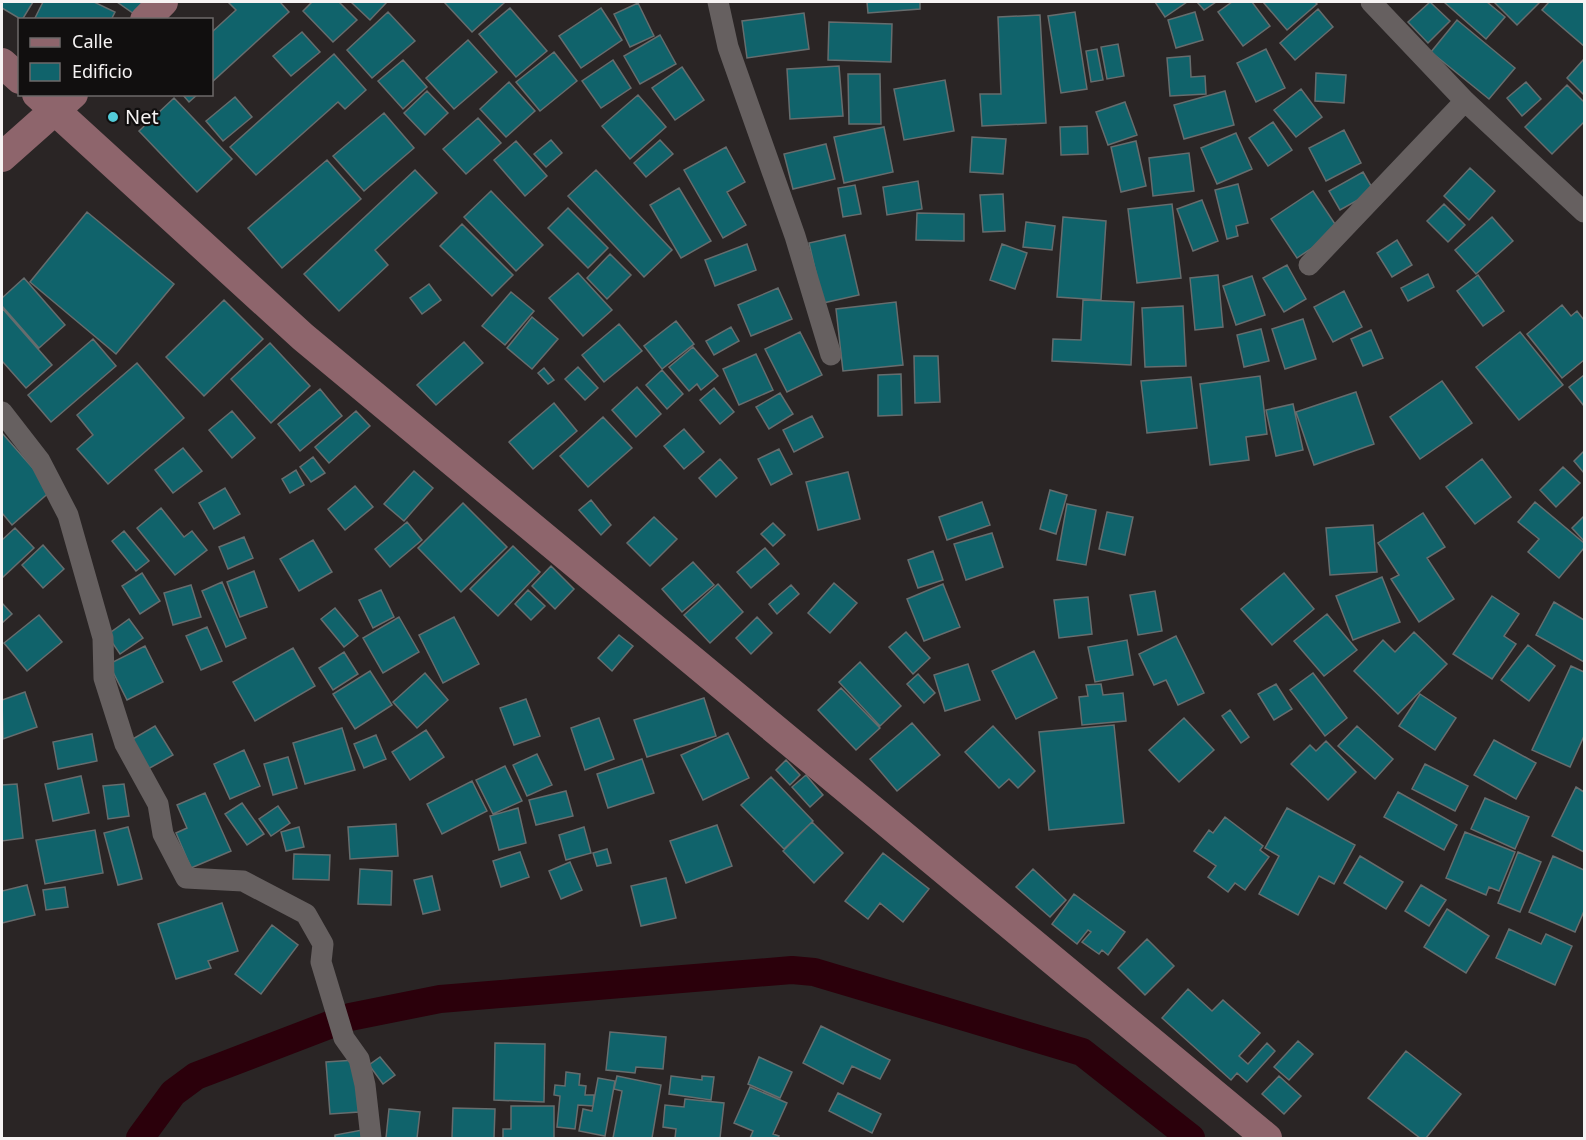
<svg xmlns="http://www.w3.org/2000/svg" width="1586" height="1140" font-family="'Noto Sans',sans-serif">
	<rect width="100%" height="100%" fill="#2a2525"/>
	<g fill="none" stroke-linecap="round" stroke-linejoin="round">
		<!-- canal -->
		<path stroke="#2b000b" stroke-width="28" d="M140 1138 173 1093 196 1076 350 1017 440 999 792 970 814 972 1082 1052 1191 1138"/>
	</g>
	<!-- building -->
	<path fill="#10636b" stroke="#666d6e" stroke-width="1.5" d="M2 2H33L22 20 2 8Z
		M43 2H94L115 12 111 20H34Z
		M117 2H148L137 16Z
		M228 2H280L289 12 212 82V32L236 10Z
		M312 2H339L357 20 333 42 303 11Z
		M351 2H387L370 20Z
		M444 2H502L504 3 472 32Z
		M867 2H920V9L868 13Z
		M1155 2H1187L1165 17Z
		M1197 2H1216L1204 10Z
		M1232 2H1252L1270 26 1243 46 1218 12Z
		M1263 2H1315L1317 4 1287 30Z
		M1430 2 1450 21 1428 43 1408 22Z
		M1444 2H1487L1505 17 1486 39Z
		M1494 2H1540L1517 25Z
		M1549 2H1584V46L1542 10Z
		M638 3 654 36 630 47 614 14Z
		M510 8 547 51 516 77 479 34Z
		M601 8 622 40 581 68 559 36Z
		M1318 9 1333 27 1295 60 1280 43Z
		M388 12 415 41 372 78 347 50Z
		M1075 12 1087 89 1061 93 1048 16Z
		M1195 12 1203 40 1176 48 1168 20Z
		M804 13 809 49 747 58 742 21Z
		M1040 15 1046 123 982 126 980 94H1001L998 17Z
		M1457 20 1515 68 1489 99 1431 52Z
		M829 22 892 24 891 62 828 60Z
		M302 32 320 52 291 76 273 56Z
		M660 35 676 64 640 84 624 56Z
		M468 40 497 72 454 109 426 78Z
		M1118 44 1124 76 1107 79 1101 47Z
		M1097 49 1103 80 1091 82 1086 51Z
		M1266 49 1285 88 1256 102 1237 63Z
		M554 52 577 81 540 111 516 82Z
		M334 54 366 90 345 109 338 102 256 175 230 147Z
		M1190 56 1191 77 1205 76 1206 94 1170 96 1167 58Z
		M1584 59V95L1567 78Z
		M403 60 427 87 403 109 378 81Z
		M613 60 631 88 601 108 582 81Z
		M839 66 843 116 790 119 787 69Z
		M682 67 704 100 675 120 652 88Z
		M1316 73 1346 75 1344 103 1315 101Z
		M848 74H880L881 124H849Z
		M945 80 954 131 904 140 894 89Z
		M509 82 535 111 506 137 480 109Z
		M1526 82 1541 99 1522 116 1507 98Z
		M1567 85 1584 102V122L1552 154 1525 127Z
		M1301 89 1322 117 1296 137 1274 110Z
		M427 91 448 113 425 135 404 113Z
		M1225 91 1234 125 1184 139 1174 105Z
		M182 94H198L189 102Z
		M638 95 666 127 630 159 602 126Z
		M235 97 252 117 223 141 206 121Z
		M174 98 232 159 197 192 139 131Z
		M1125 102 1137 135 1108 145 1096 112Z
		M384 113 414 148 364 191 333 156Z
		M478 118 501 143 466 174 443 149Z
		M1273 122 1292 150 1268 166 1249 138Z
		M1087 126 1088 154 1061 155 1060 127Z
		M884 127 893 172 844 183 834 137Z
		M1344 130 1361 163 1326 181 1309 148Z
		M1236 133 1252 169 1217 184 1201 148Z
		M972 137 1006 139 1003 174 970 172Z
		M551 140 562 153 546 167 534 154Z
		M660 140 673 154 646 177 634 163Z
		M516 141 547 176 525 196 494 160Z
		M1136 141 1146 186 1121 192 1111 147Z
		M826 144 835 179 793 189 784 154Z
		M726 147 745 182 727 192 746 225 723 238 684 170Z
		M1189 153 1194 191 1153 196 1149 158Z
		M327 160 361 199 282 268 248 228Z
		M1470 168 1495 191 1469 220 1444 196Z
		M415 170 437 193 375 250 388 265 339 311 304 274Z
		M596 170 672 250 644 277 568 196Z
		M1363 172 1374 191 1340 210 1329 191Z
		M918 181 922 209 887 215 883 187Z
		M1238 184 1248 223 1236 226 1238 236 1227 239 1215 190Z
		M855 185 861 214 843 217 838 188Z
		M679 188 711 241 681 258 650 205Z
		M491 191 543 245 516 271 464 217Z
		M1313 191 1339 230 1297 258 1271 219Z
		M1003 194 1005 231 983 232 980 195Z
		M1202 200 1218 241 1193 251 1177 209Z
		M1172 204 1181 278 1137 283 1128 209Z
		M1444 204 1465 225 1448 242 1427 221Z
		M568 208 608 248 588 268 548 228Z
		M87 212 174 284 116 354 30 282Z
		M917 213 964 214V241L916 240Z
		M1063 217 1106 221 1101 300 1057 297Z
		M1492 217 1513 241 1476 274 1455 250Z
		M1026 222 1055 226 1052 250 1023 247Z
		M462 224 513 275 492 296 440 246Z
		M845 235 859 295 823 303 809 243Z
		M1397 240 1412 265 1392 277 1377 253Z
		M747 244 756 270 715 286 705 260Z
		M1002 244 1027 253 1015 289 990 280Z
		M610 254 631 275 607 299 587 278Z
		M1287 265 1306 299 1284 312 1263 278Z
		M578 273 612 310 583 336 549 298Z
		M1428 274 1434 287 1408 301 1401 288Z
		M1218 275 1223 327 1195 330 1190 278Z
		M1478 275 1504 311 1483 326 1457 291Z
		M1252 276 1265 315 1236 325 1223 286Z
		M24 278 65 325 39 348 2 306V298Z
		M429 284 441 300 422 314 410 298Z
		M778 288 792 319 751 336 738 305Z
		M1344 291 1362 327 1333 342 1314 307Z
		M511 292 534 311 505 345 482 326Z
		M224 300 263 339 204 396 166 357Z
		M1083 300 1134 302 1131 365 1052 361 1053 339 1081 340Z
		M896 302 903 365 843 371 836 309Z
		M1562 305 1571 316 1577 311 1584 320V360L1562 378 1527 334Z
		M1183 306 1186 366 1145 367 1142 308Z
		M2 308 52 365 26 388 2 361Z
		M532 317 558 339 532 369 507 348Z
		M1303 319 1316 359 1285 369 1272 329Z
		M676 321 694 344 662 369 644 346Z
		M619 324 642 351 604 382 582 355Z
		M731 327 739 341 714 355 706 341Z
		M1261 329 1269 361 1244 367 1237 335Z
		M1371 330 1383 358 1363 366 1351 339Z
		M800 332 822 375 787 392 765 349Z
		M1520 332 1563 385 1519 420 1476 367Z
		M93 339 116 366 51 422 28 395Z
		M464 342 483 363 436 405 417 385Z
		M270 343 310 386 271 423 231 379Z
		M693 347 718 376 701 390 697 384 689 391 669 367Z
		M756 354 773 390 739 405 723 369Z
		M914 356H938L940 402 915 403Z
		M137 363 184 418 108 484 77 449 93 435 77 415Z
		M578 367 598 388 585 400 565 379Z
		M544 368 554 380 548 384 538 373Z
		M662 370 683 394 667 409 646 385Z
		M901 374 902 415 878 416V375Z
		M1584 375V406L1569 387Z
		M1260 376 1267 434 1246 437 1249 460 1210 465 1200 384Z
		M1191 377 1197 428 1147 433 1141 381Z
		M1442 381 1472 423 1420 459 1390 417Z
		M637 387 661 414 636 437 612 410Z
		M714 388 734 412 720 424 700 400Z
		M320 389 342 416 300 451 278 424Z
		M1356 392 1374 444 1314 465 1296 412Z
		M780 393 793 414 769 429 756 407Z
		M554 403 577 431 533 469 509 442Z
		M1293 404 1303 450 1276 456 1266 410Z
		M232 411 255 438 232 458 209 430Z
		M356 411 370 426 329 463 315 447Z
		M812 416 823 437 794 452 783 430Z
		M603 417 632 448 588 487 560 456Z
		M684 429 704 452 684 469 664 446Z
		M2 433 52 490 12 525 2 513Z
		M183 448 202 471 173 493 155 470Z
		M779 449 792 474 771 485 758 459Z
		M1584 451V473L1574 461Z
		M313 457 325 473 311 482 300 467Z
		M720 459 737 478 716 497 699 478Z
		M1482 459 1511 497 1475 524 1446 487Z
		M1563 467 1580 483 1556 507 1540 490Z
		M296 470 304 485 290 493 282 479Z
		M414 471 433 488 404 521 384 504Z
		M848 472 860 519 818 530 806 482Z
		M355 486 373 507 345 530 328 509Z
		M225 488 240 514 214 529 199 503Z
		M1050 490 1067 495 1056 534 1040 529Z
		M591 500 611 525 601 535 579 510Z
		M982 502 990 525 947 540 939 517Z
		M1535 502 1584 543V548L1559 578 1528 552 1539 539 1518 522Z
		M463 503 507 547 461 592 418 548Z
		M1067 504 1096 510 1086 565 1057 560Z
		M161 508 184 537 192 531 207 550 175 575 137 528Z
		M1107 512 1133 517 1125 555 1099 549Z
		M1423 513 1445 547 1427 558 1454 599 1419 622 1391 579 1399 575 1378 543Z
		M1584 516V541L1572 528Z
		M654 517 677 539 650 566 627 543Z
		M407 522 422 540 390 567 375 549Z
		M773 523 785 535 773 546 761 534Z
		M1373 525 1377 572 1330 575 1326 528Z
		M15 528 34 548 2 578V540Z
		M124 531 149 561 136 571 112 541Z
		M992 533 1003 567 966 580 954 544Z
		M244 537 253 558 228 569 219 547Z
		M313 540 332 572 299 591 280 559Z
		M43 545 64 569 43 588 22 565Z
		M513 546 540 572 498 616 470 589Z
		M765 548 779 564 751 588 737 572Z
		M933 551 943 580 918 588 908 560Z
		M693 562 714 585 682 612 662 589Z
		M551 566 574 589 555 609 532 586Z
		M254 571 267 607 240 617 227 582Z
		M142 573 160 601 140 614 122 586Z
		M1284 573 1314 609 1272 645 1241 609Z
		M1382 577 1400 622 1353 640 1336 596Z
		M222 582 246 638 226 647 202 591Z
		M834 583 857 603 830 633 808 613Z
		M718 584 743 612 710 643 684 615Z
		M943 584 960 627 924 641 907 599Z
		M191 585 201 617 173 625 164 593Z
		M791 585 799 594 777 614 769 604Z
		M381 590 394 617 373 628 359 600Z
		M528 590 545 606 531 620 515 604Z
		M1155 591 1162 631 1138 635 1130 595Z
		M1492 596 1519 614 1504 636 1516 644 1492 679 1453 654Z
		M1088 597 1092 634 1059 638 1054 600Z
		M1554 602 1584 620V662L1536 635Z
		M2 603 12 614 2 623Z
		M335 608 358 636 344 647 321 619Z
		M1327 614 1357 650 1324 676 1294 641Z
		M39 615 62 642 27 671 4 643Z
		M399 617 419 652 383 673 363 638Z
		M454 617 479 664 443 683 419 635Z
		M757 617 772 633 751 654 736 638Z
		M129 619 143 638 120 654 107 635Z
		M207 627 222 661 201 670 186 636Z
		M906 632 930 658 913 674 889 647Z
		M1414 632 1447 664 1398 714 1354 671 1383 640 1395 652Z
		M619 635 633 646 612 671 598 658Z
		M1176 636 1204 693 1178 705 1166 680 1154 685 1139 654Z
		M1127 640 1133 675 1095 682 1088 647Z
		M1528 645 1555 666 1529 701 1501 680Z
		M145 646 163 682 127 700 109 664Z
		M293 648 315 686 255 721 233 682Z
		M1034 651 1057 698 1016 719 992 671Z
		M344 652 358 674 333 690 319 668Z
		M860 662 901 706 880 726 839 682Z
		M968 664 980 700 945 711 934 675Z
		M1571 666 1584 672V736L1570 767 1532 750Z
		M370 671 392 705 355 729 333 694Z
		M425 673 448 700 417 728 393 702Z
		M1313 673 1347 718 1325 736 1290 690Z
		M918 674 935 693 924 703 907 684Z
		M1101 684 1103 695 1123 693 1126 721 1082 725 1079 697 1088 696 1086 685Z
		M1276 684 1292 709 1274 720 1258 694Z
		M841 688 880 728 856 750 818 710Z
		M25 692 37 727 3 739 2 700Z
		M1420 694 1456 718 1435 750 1399 726Z
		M704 698 716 736 647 757 634 720Z
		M526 699 540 736 514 745 500 708Z
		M1230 710 1249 737 1241 743 1222 716Z
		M599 718 614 759 585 770 571 728Z
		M1184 718 1214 750 1179 782 1149 750Z
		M912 723 940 755 897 791 870 759Z
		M1114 725 1124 823 1049 830 1039 732Z
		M155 726 173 755 148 769 131 740Z
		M993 726 1035 771 1018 788 1009 779 999 788 965 752Z
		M1357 726 1393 759 1375 779 1338 746Z
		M342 728 355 770 305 784 293 743Z
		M426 730 444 757 410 780 392 752Z
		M728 733 749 778 703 800 681 755Z
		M92 734 97 761 58 769 53 742Z
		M376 735 386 759 364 768 354 744Z
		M1494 740 1536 763 1516 799 1474 775Z
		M1326 741 1356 772 1328 800 1291 764 1310 745 1316 751Z
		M244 750 260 786 230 799 214 764Z
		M537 754 552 785 527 796 513 765Z
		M288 757 297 788 273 795 264 764Z
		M642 759 654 793 608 808 597 774Z
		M786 760 800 775 790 785 776 770Z
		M1425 764 1468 786 1455 811 1412 789Z
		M505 766 522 801 493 814 476 780Z
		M806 775 823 795 810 807 792 787Z
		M81 776 89 813 53 821 45 784Z
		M771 777 813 821 784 849 741 805Z
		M472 781 487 811 442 834 427 804Z
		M17 784 23 838 2 841V785Z
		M124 784 129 816 108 819 103 786Z
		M1576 787 1584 792V852L1552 836Z
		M566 791 573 816 536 825 529 800Z
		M1398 792 1457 825 1444 850 1384 817Z
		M205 793 231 851 191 868 176 833 187 828 177 805Z
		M1485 798 1529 817 1515 849 1471 829Z
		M242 803 264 834 247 845 225 814Z
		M278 806 290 823 271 836 259 819Z
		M518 808 526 843 499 850 490 816Z
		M1287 808 1355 845 1334 884 1319 876 1298 915 1259 894 1279 856 1265 848Z
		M1225 817 1263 846 1260 850 1269 857 1245 890 1235 883 1228 892 1208 877 1216 866 1194 851 1209 830 1213 833Z
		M812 822 843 853 814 883 783 851Z
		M396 824 398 856 350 859 348 827Z
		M717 825 732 866 686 883 670 841Z
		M128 827 142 879 118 885 104 833Z
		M299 827 304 847 286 851 281 832Z
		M584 827 591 853 566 860 559 835Z
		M95 830 103 873 45 884 36 840Z
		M1465 832 1515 852 1499 891 1489 887 1486 895 1446 878Z
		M607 849 611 863 597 866 593 853Z
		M520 852 529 877 501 887 493 861Z
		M1518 852 1541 862 1520 912 1498 903Z
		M883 853 929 889 903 922 880 903 868 919 845 901Z
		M294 854 330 855 329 880 293 879Z
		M1360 856 1403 882 1386 909 1344 883Z
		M1553 856 1584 870V911L1575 932 1529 912Z
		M570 862 582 890 561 899 549 871Z
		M360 869 392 871 391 905 358 904Z
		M1033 869 1066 900 1050 917 1016 887Z
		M432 876 440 910 423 914 414 880Z
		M666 878 676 918 641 926 631 886Z
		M27 885 35 915 2 923V891Z
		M1421 885 1446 900 1429 926 1405 911Z
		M65 887 68 907 46 910 43 890Z
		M1074 894 1125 932 1108 955 1102 950 1099 954 1082 942 1091 932 1088 930 1077 944 1052 924Z
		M222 903 238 951 208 961 211 968 176 979 158 924Z
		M1447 909 1489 936 1466 973 1424 947Z
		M272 925 298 945 261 994 235 974Z
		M1509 929 1541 944 1546 934 1572 946 1555 985 1496 958Z
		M1147 939 1174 966 1145 995 1118 968Z
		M1188 989 1212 1011 1223 1000 1260 1033 1239 1056 1248 1064 1267 1043 1275 1051 1247 1082 1237 1073 1231 1080 1162 1018Z
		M821 1026 890 1060 880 1079 852 1066 843 1084 803 1063Z
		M610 1032 666 1037 663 1069 636 1067 635 1073 606 1070Z
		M1298 1041 1313 1054 1289 1080 1274 1067Z
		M495 1043 545 1044 544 1102 494 1100Z
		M1406 1051 1461 1094 1426 1138H1420L1368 1098Z
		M380 1057 395 1075 383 1084 369 1065Z
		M759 1057 792 1072 780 1098 748 1084Z
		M355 1060 359 1112 330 1114 326 1062Z
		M566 1072 580 1074 579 1085 586 1086 585 1095H594L593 1106 578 1105 575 1129 557 1127 560 1096 554 1095 555 1085 565 1086Z
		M617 1076 661 1085 652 1138H613L622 1091 614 1089Z
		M671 1076 702 1080V1076L714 1077 711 1100 669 1094Z
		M1279 1076 1301 1096 1284 1114 1262 1094Z
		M598 1078 615 1081 605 1136 579 1131 583 1109 592 1111Z
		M750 1087 787 1103 773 1134 779 1136 778 1138H750L753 1131 734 1123Z
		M838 1093 881 1114 872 1133 829 1111Z
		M685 1099 724 1103 720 1138H675L676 1129 663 1127 665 1105 684 1107Z
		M511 1106H554V1138H503V1129H511Z
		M453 1108 495 1109 494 1138H452Z
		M389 1109 420 1112 417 1138H386Z
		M362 1130 364 1138H335V1135Z"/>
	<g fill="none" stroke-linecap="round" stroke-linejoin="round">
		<!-- street -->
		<path stroke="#666060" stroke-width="21" d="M718 2 728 47 795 236 831 355
			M1371 2 1465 101 1584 212
			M1309 265 1465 101
			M2 412 40 461 68 515 103 638 104 678 125 744 158 804 163 834 186 878 243 881 306 914 323 944 321 962 344 1038 359 1059 365 1085 371 1138"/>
		<!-- secondary -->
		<path stroke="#8e656c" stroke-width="30" d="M145 20 163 2
			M2 63 20 79
			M37 94 303 337 1267 1138
			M2 157 73 94"/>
	</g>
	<!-- markers -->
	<circle fill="#52cbd8" stroke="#110f0f" stroke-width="2" cx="113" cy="117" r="6"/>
	<g text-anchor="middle" stroke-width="4.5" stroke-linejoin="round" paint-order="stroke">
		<!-- poi labels -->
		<g font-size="20" fill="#f6f3f3" stroke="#110f0f" text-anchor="start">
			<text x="125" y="124">Net</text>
		</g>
	</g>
	<!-- border -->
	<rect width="1586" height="1140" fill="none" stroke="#f6f3f3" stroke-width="6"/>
	<!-- legend -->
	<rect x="18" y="18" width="195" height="78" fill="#110f0f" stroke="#6d6a6a" stroke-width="1.5"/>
	<rect x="30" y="38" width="30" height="9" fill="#8e656c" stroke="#6d6a6a" stroke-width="1.5"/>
	<text x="72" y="48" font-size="18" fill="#f6f3f3">Calle</text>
	<rect x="30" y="63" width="30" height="18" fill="#10636b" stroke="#6d6a6a" stroke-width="1.5"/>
	<text x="72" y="78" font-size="18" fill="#f6f3f3">Edificio</text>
</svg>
